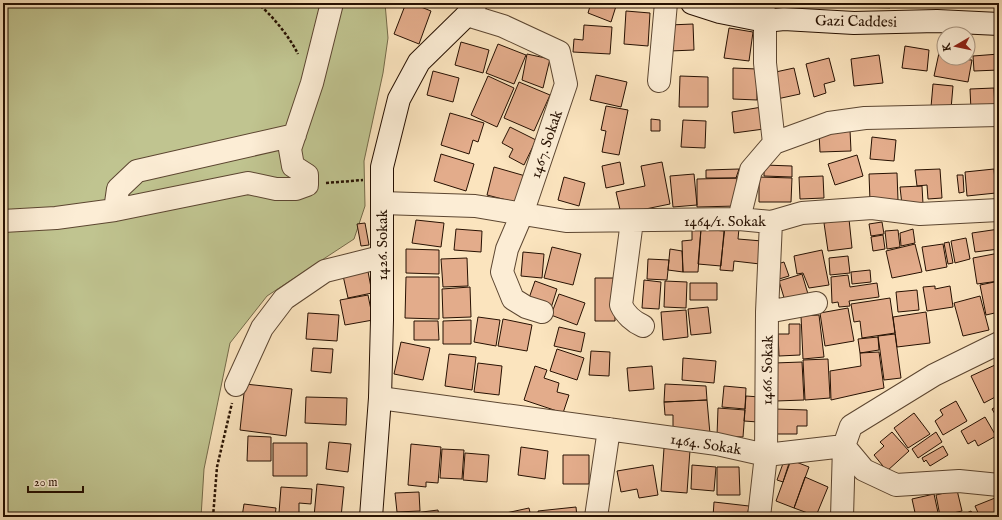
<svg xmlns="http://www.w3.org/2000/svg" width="1002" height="520" font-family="'IM FELL English',serif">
	<rect width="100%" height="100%" fill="#fbe4be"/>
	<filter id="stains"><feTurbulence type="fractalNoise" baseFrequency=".005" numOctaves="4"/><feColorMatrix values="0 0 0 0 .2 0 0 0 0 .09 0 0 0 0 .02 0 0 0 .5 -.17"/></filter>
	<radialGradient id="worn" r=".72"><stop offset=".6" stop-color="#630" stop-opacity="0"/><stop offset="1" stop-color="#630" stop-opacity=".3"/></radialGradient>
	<!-- green -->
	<path fill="#c0c490" stroke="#746a49" d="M3 3H385L388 38 383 73 364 161 365 206 354 239 267 296 230 343 204 469 201 517H3Z
		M749 3H895L890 8Z"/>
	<!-- building -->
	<path fill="#e3ac8b" stroke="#271102" d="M406 3H411L431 11 419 44 394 34Z
		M591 3H617L611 22 588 13Z
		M626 11 650 13 648 46 624 44Z
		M693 24 694 50 670 51 669 25Z
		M584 25 612 27 610 54 573 52 574 39 583 40Z
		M729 28 753 32 749 61 724 58Z
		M461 42 489 50 483 73 455 65Z
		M498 44 526 55 514 84 486 73Z
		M905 46 929 50 927 71 902 68Z
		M939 53 944 54V58L972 60 968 82 934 76Z
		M527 54 550 59 543 88 522 80Z
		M999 54V70L974 71 973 56Z
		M879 55 883 83 854 86 851 59Z
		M829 58 835 81 824 84 826 93 814 97 806 64Z
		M733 68 757 69V100L733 99Z
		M794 68 800 94 777 99 771 73Z
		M433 71 459 78 453 102 427 95Z
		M596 75 627 82 621 107 590 100Z
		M488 76 514 88 497 127 471 115Z
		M680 76 708 77V107H679Z
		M519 82 550 95 534 131 504 118Z
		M933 84 953 86 951 109 931 107Z
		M994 88 995 109 971 110 970 89Z
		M606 106 628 110 619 155 602 152 606 131 601 130Z
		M762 107 764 129 734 133 732 112Z
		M450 113 484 123 478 142 473 140 469 154 441 145Z
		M651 119 660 120V131H651Z
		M683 120 706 121 705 148 681 147Z
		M510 127 536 140 524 165 509 157 513 149 502 143Z
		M850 130 851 151 820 152 819 132Z
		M872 137 896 140 894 161 870 159Z
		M441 154 474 164 466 191 434 181Z
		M857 155 863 176 835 185 828 164Z
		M620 162 624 184 606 188 602 166Z
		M662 162 670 204 621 214 616 192 645 186 641 166Z
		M764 165 792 166V177L764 176Z
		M494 167 529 177 522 204 487 195Z
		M739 169 736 178H706V170Z
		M940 169 942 198 928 199 927 185 917 186 915 170Z
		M994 169 996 193 967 196 965 172Z
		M897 173 898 200 870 201 869 174Z
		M694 174 697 205 673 207 670 176Z
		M957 175H963L964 192 959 193Z
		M823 176 824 198 800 199 799 177Z
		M564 177 585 183 579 206 558 200Z
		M759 177 792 178 791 202H759Z
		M737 178V206L697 207V179Z
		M922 186 923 204 902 205 900 187Z
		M849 219 852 248 828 251 824 223Z
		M416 220 444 223 441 247 412 243Z
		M882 222 884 234 871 236 869 224Z
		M365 223 369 245 361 246 357 224Z
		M725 227 739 228 738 239 762 241 760 264 734 261 733 271 720 270Z
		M456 229 482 231 481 252 454 250Z
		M692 229H701L698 272H683L682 241 692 240Z
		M701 229 724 231 721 266 698 264Z
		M913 229 915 243 901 246 900 233Z
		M999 229V249L975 252 972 233Z
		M898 230 900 247 887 249 885 231Z
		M883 235 885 249 873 251 871 237Z
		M966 238 970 259 955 263 951 241Z
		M949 242 953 263 948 264 944 243Z
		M915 244 922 272 892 278 886 251Z
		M943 244 947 267 926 271 922 247Z
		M552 247 581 254 573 285 544 278Z
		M406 249 439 250V274L406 273Z
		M670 249 682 251 683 272 668 270Z
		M822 250 829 285 809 288 803 273 797 274 794 256Z
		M523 252 544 254 542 278 521 276Z
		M999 253V281L977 284 973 258Z
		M848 256 850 273 830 275 829 258Z
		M467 258 468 286 443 287 441 259Z
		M648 259 669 260 667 280 647 279Z
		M784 262 789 276 779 279 774 265Z
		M367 266 372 293 348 298 342 271Z
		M870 270 871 282 852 284 851 272Z
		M802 274 808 294 785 301 779 281Z
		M848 275 850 287 877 283 879 297 849 301 850 306 839 307 838 302 832 303 831 277Z
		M406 277H439V319L405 318Z
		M595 278H615V321H595Z
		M644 280 661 282 659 309 642 308Z
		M535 281 557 289 551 308 528 301Z
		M665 281 687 282 686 308 664 307Z
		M999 281V312L986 315 980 285Z
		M690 283H717V300H690Z
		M935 286V289L950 286 953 307 927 311 923 287Z
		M470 287 471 317 443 318 442 289Z
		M917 290 919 310 898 312 896 292Z
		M559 294 585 303 577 325 551 315Z
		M368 295 373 320 345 325 340 300Z
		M980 296 989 330 963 336 954 303Z
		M890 298 895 333 862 338 860 321 854 322 851 304Z
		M708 307 711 333 691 335 688 309Z
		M848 308 854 341 825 346 820 313Z
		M686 310 688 337 663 340 661 312Z
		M926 312 930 343 897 347 893 317Z
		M308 313 339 315 337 341 306 339Z
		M819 315 824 357 803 359 801 316Z
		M478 317 500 320 496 346 474 342Z
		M503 319 532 325 527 351 498 346Z
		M471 320V344H443V321Z
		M414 321H438L439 340H414Z
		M789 324H800V355L779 356 778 334H789Z
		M559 327 585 333 581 352 554 346Z
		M895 334 901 378 884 380 878 336Z
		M878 337 879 350 860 353 858 339Z
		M401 342 430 348 423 380 394 374Z
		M313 348 333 349 331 373 311 371Z
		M557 349 584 358 577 380 550 371Z
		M591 351 610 352 609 376 589 375Z
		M879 352 884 388 831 400 830 371 861 366 860 353Z
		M449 354 476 357 472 390 445 386Z
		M683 358 716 361 714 383 682 380Z
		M828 359 830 398 805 400 803 360Z
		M802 362 804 400 776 401 774 363Z
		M478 363 502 366 499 395 474 392Z
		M995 365 999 374V395L984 403 971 376Z
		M535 366 547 370 544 378 559 383 557 392 569 395 563 413 524 400Z
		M652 366 654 389 629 391 627 368Z
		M245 384 292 389 286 436 240 430Z
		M665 384 706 386 707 400 664 402Z
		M724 386 746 388 745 409 722 407Z
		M746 396 760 397 758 422 744 421Z
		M306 397 347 398 346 425 305 423Z
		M707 400 710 434H673V415H665L664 402Z
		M956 401 967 421 943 435 935 421 943 415 940 410Z
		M999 405V421L992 409Z
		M718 408 745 410 743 437 717 436Z
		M775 409 807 410V426H797V434H775Z
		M914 413 930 434 908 448 894 428Z
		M985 417 996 436 978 446 975 440 968 444 961 431Z
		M892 432 909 451 887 471 874 455 884 446 880 442Z
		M936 432 942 442 918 458 912 449Z
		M248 436 271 437V461H247Z
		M329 442 351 444 348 472 326 469Z
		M273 443H307V476H273Z
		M411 444 441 447 438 483 426 482V487L408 485Z
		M943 446 948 455 930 466 926 460 924 462 922 458Z
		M521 447 548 451 545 479 518 475Z
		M664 448 690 450 687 493 661 491Z
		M442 449 464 450 462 479 440 478Z
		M465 453 489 455 487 482 463 480Z
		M563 455H589V484H563Z
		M785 458 790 460 783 482 777 480Z
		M791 460 809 467 794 508 776 501Z
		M653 465 658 495 639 498 637 489 621 492 617 471Z
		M692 465 716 467 714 491 691 489Z
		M717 467H739L740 495H717Z
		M805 477 828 487 816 516 794 508Z
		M317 484 344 487 341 517H314Z
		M281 487 312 489 311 504 299 503V515L279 513Z
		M957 490 962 511 940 516 936 495Z
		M419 492 420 511 397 512 395 493Z
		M934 494 939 517H916L912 499Z
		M995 498 999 507V517H980L975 506Z
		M714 502 749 506 747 517H713Z
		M244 504 276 508 275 517H242Z
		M576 507 577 517H539L538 511Z
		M529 508 531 517H507L506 513Z
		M438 510 439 517H415L414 513Z
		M971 511 974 517H958Z"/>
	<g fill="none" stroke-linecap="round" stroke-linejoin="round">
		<defs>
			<path id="street" d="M467 15 503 26 559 52 566 84 522 214 507 249 502 272 513 299 526 307 542 312
				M659 81 666 3
				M774 143 829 123 865 118 999 115
				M382 203 475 206 566 221 739 219 771 222 802 213 872 208 920 214 999 210
				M115 210 118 189 137 171 295 135
				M739 219 751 170 774 143 765 63V21L763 3
				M3 221 56 218 115 210 248 183 276 189H296L307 185V175L293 166 290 149 312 83 332 3
				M632 221 621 305C625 314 634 322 643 326
				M767 312 816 303
				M236 385 262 328 284 299 325 271 381 257
				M380 398 717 444 766 455 844 446 851 426 934 375 999 343
				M844 446 864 470 896 485 959 481 999 485
				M596 517 609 429
				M759 517 766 455 767 312 771 222
				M842 517 844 446"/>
			<path id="secondary" d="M692 3 720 12 765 21 784 19 854 23 937 21 999 24
				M371 517 380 398 382 320V167L399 99 419 62 467 15 476 3"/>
		</defs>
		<!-- street casing -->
		<use href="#street" stroke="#5c4631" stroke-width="24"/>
		<!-- secondary casing -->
		<use href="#secondary" stroke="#271102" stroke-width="24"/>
		<!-- path -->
		<path stroke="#271102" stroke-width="2.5" stroke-dasharray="3 2" stroke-linecap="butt" d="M257 3C272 15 289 36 298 54
			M326 183 363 180
			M213 517 217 467 232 403"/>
		<!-- street -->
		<use href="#street" stroke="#fcedd5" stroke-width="22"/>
		<!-- secondary -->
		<use href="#secondary" stroke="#fcedd5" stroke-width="22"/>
	</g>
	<g text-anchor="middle" stroke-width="3" stroke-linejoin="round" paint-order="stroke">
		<!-- street labels -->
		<g font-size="15" fill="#271102" stroke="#fcedd5">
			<text transform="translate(856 21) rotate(1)" y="5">Gazi Caddesi</text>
			<text transform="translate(546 144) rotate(-71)" y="5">1467. Sokak</text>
			<text x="725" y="226">1464/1. Sokak</text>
			<text transform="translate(382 245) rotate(-90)" y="5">1426. Sokak</text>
			<text transform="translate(767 370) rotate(-89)" y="5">1466. Sokak</text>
			<text transform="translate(706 444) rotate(9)" y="5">1464. Sokak</text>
		</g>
	</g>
	<!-- margin -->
	<rect width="1002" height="520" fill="none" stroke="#fbe4be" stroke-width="16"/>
	<rect x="4" y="4" width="994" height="512" fill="none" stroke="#271102" stroke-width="2"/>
	<rect x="8" y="8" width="986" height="504" fill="none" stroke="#271102"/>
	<!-- north arrow -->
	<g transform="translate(956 46) rotate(261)"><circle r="19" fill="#fcedd5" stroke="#a79581"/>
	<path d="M0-3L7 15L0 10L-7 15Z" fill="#8f2418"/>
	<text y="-6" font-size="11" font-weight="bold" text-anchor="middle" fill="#271102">K</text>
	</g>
	<!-- scale -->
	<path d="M28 486v6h55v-6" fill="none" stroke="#271102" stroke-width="2"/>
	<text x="34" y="486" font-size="12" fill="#271102" stroke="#fcedd5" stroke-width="3" paint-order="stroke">20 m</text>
	<rect width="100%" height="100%" filter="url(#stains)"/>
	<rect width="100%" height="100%" fill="url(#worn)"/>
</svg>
